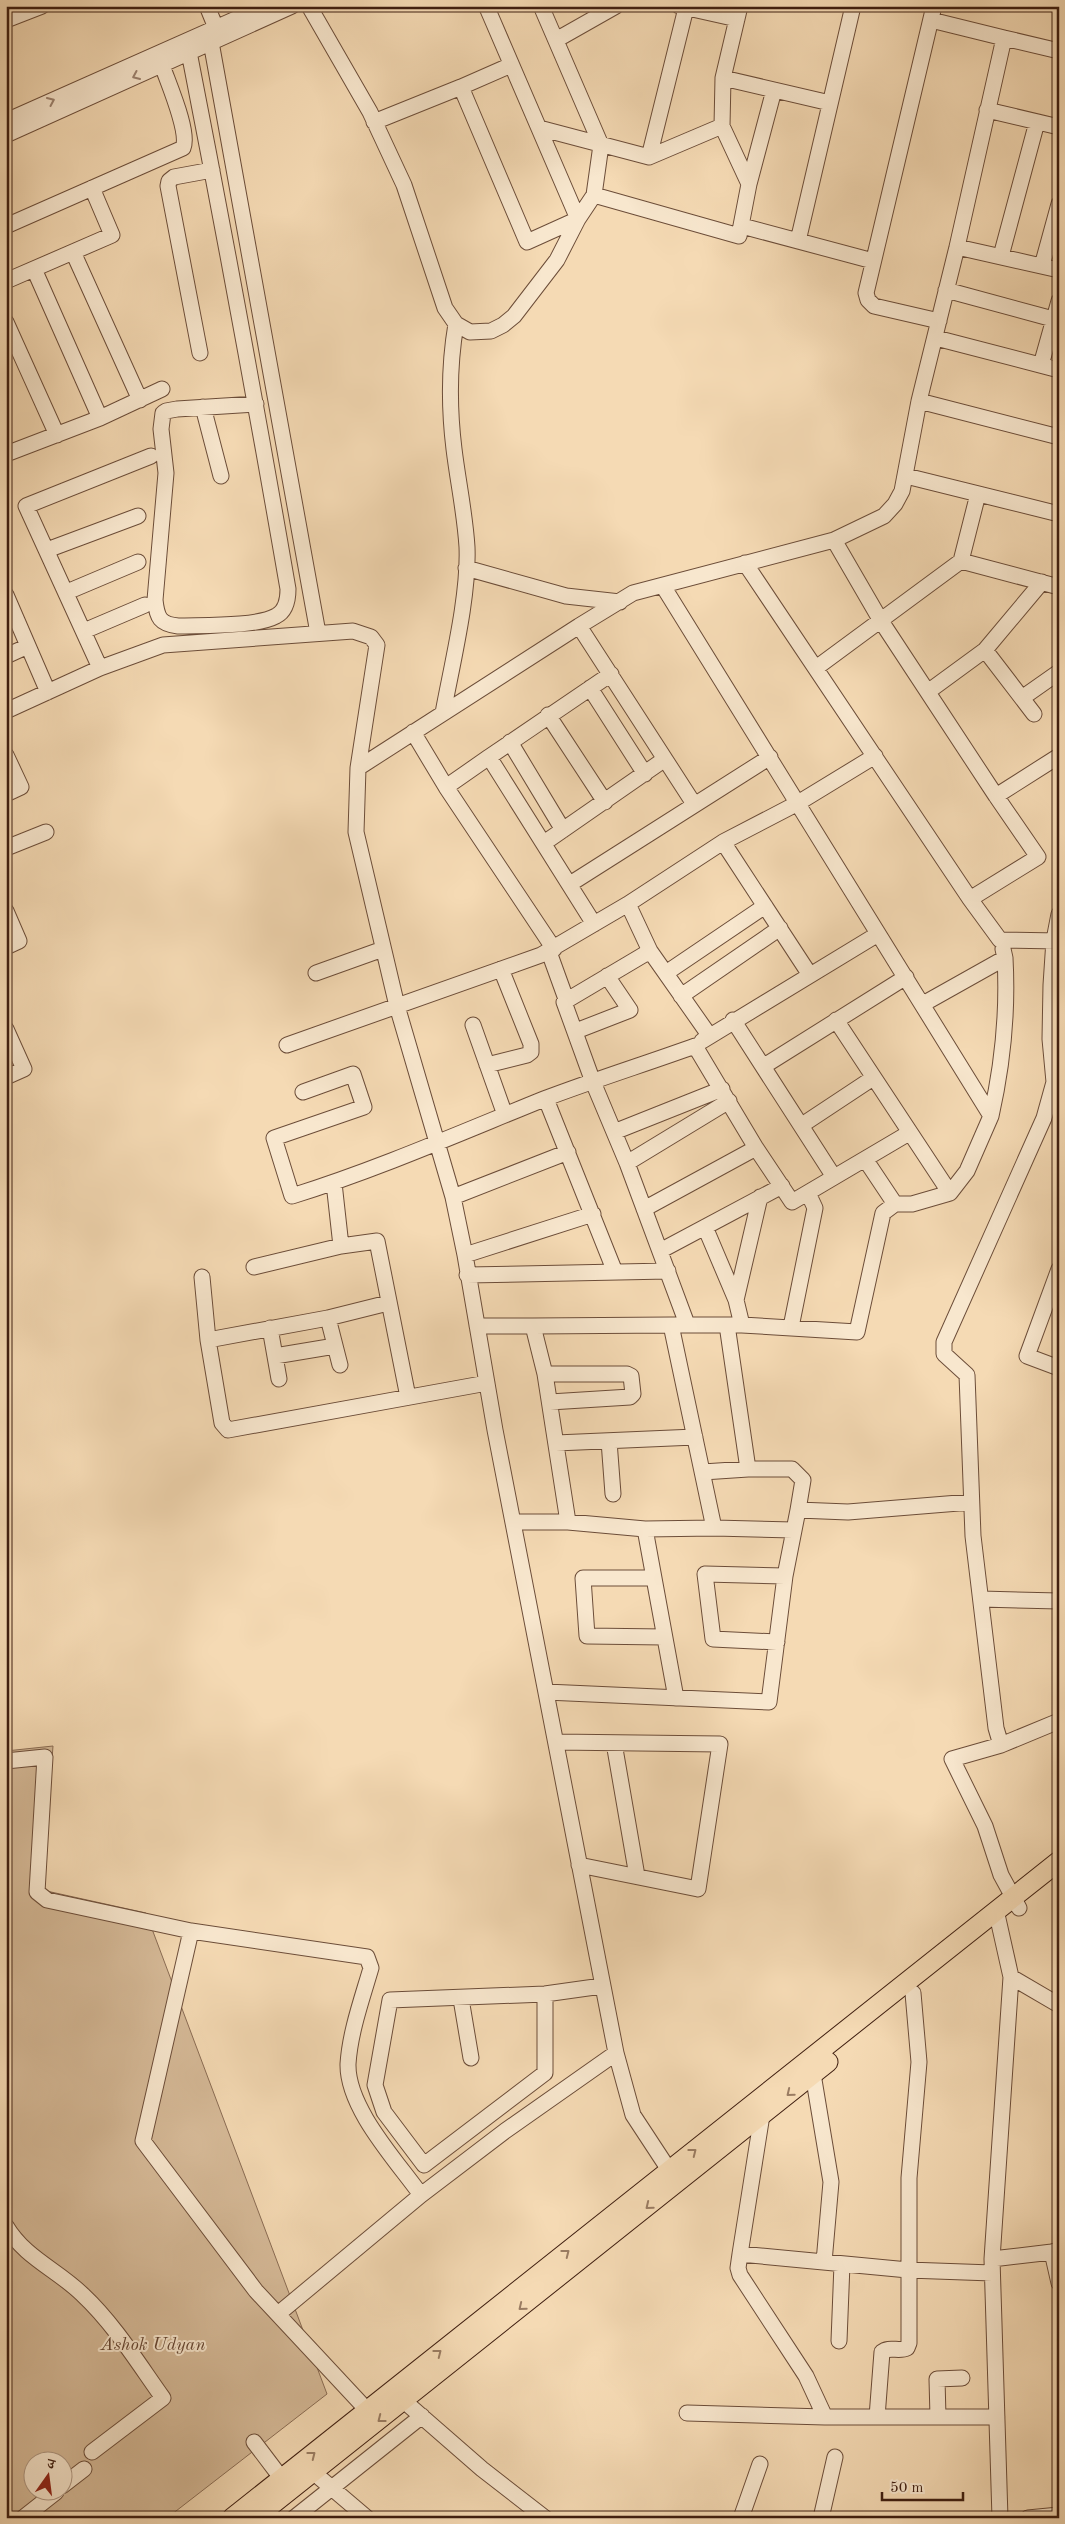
<svg xmlns="http://www.w3.org/2000/svg" width="1065" height="2524" font-family="'Old Standard TT','Noto Serif Devanagari',serif">
	<rect width="100%" height="100%" fill="#f5dab4"/>
	<filter id="stains"><feTurbulence type="fractalNoise" baseFrequency=".004" numOctaves="4"/><feColorMatrix values="0 0 0 0 .2 0 0 0 0 .09 0 0 0 0 .02 0 0 0 .5 -.17"/></filter>
	<radialGradient id="worn" r=".72"><stop offset=".6" stop-color="#630" stop-opacity="0"/><stop offset="1" stop-color="#630" stop-opacity=".3"/></radialGradient>
	<!-- green -->
	<path fill="#d6ba98" stroke="#8a6c54" fill-rule="evenodd" d="M53 1746 42 1890 146 1913 327 2394 167 2518H6V1751ZM32 2462H62V2492H32Z"/>
	<g fill="none" stroke-linecap="round" stroke-linejoin="round">
		<defs>
			<path id="minor" d="M207 6 216 28
				M309 6 370 112 404 185 445 308 456 324 470 332 491 331 503 325 514 316 557 260 578 219 594 195 739 236 749 184 774 90
				M486 6 488 10 578 219 527 242 461 87 511 65
				M541 6 601 145 594 195
				M679 6 737 19
				M934 6 866 293 868 300 874 306 939 321
				M6 20 42 6
				M931 20 1004 38 957 247
				M1004 38 1059 51
				M556 40 616 6
				M211 42 318 633
				M189 52C224 231 257 410 288 589 288 600 286 611 276 616 256 627 202 625 178 626 160 624 157 618 155 600L166 473 161 429 163 413 166 411 177 409 256 404
				M723 78 830 103
				M987 110 1059 127
				M6 121 265 6
				M374 122 461 87
				M722 126 723 78 740 6
				M539 128 649 157 722 126 749 184
				M6 135 292 6
				M649 157 686 8
				M6 226 183 148C190 132 168 83 162 65
				M742 226 873 261
				M798 241 853 6
				M73 252 140 400
				M1001 256 1037 122
				M1042 266 1059 204
				M34 269 100 418
				M6 281 112 235 92 188
				M946 290 1053 319
				M6 322 57 435
				M936 338 1059 370
				M200 353 168 186 169 181 174 177 212 170
				M1041 365 1059 301
				M919 401 1059 437
				M203 407 221 476
				M6 454 100 418 162 389
				M906 476 1059 514
				M978 494 961 561 1059 587
				M834 540 881 621 996 796
				M47 550 138 516
				M745 563 970 899
				M466 568 566 596 620 602
				M663 586 991 1116 967 1171 950 1193 912 1204H895L883 1213 857 1332 742 1325H671
				M67 592 138 562
				M6 595 48 692
				M579 626 694 804
				M84 631 145 605
				M985 650 1034 714
				M6 656 28 646
				M100 668 26 506 151 456
				M816 668 961 561
				M590 688 645 774
				M929 691 985 650 1042 582
				M1022 698 1059 672
				M6 711 100 668 163 645 353 631 371 637 377 645 358 768
				M443 713C452 664 469 596 467 547 465 514 458 482 454 449 449 408 449 365 456 324
				M548 715 605 802
				M413 732 446 787 554 949
				M510 742 563 830
				M6 755 21 787 6 794
				M1059 756 996 796 1038 857 970 899 1000 940 1059 941
				M446 787 489 757
				M723 842 810 975
				M544 843 665 759
				M6 848 46 832
				M570 884 770 757
				M6 911 19 941 6 947
				M594 924 489 757 611 674
				M650 951 564 1002 593 1082 627 1163 687 1324
				M549 952 566 999
				M316 973 383 949
				M666 973 765 906
				M681 996 780 928
				M923 1004 1005 958 1003 949
				M733 1020 834 1177
				M836 1020 950 1193
				M473 1025 505 1115
				M6 1029 24 1069 6 1077
				M576 1031 630 1010 607 976
				M709 1035 650 951 628 904 723 842 798 803 875 756
				M702 1041 878 934
				M287 1045 541 955 628 904
				M487 1065 527 1055 531 1052V1044L501 969
				M764 1066 906 977
				M303 1092 353 1074 364 1107 274 1138 292 1196C378 1169 460 1133 544 1099 594 1080 645 1064 695 1046L756 1148 792 1202 909 1133
				M546 1099 615 1272
				M991 1116C1003 1063 1008 1012 1005 958
				M802 1125 873 1078
				M614 1132 722 1089
				M865 1159 895 1204
				M627 1163 729 1101
				M334 1183 341 1246
				M453 1197 568 1152
				M644 1209 756 1148
				M705 1227 736 1300 742 1325
				M660 1251 782 1186
				M465 1255 593 1214
				M254 1267 341 1246 377 1241 408 1397
				M1059 1269 1027 1356 1059 1368
				M467 1275 668 1271
				M202 1277 208 1340
				M736 1300 760 1197
				M388 1303 328 1318 208 1340 222 1423 228 1430 487 1383
				M328 1318 340 1365
				M477 1326H533L545 1374 568 1522
				M533 1326 671 1325 714 1528
				M791 1327 815 1208 808 1193
				M270 1328 279 1379
				M275 1356 335 1346
				M545 1374H627L631 1376 633 1394 630 1397 550 1402
				M609 1441 613 1494
				M556 1443 695 1437
				M748 1469H792L803 1480 798 1510
				M703 1472 748 1469 727 1325
				M513 1522H568L645 1529 676 1698
				M645 1529 714 1528 793 1530
				M653 1578H583L587 1636 664 1637
				M981 1599 1059 1601
				M777 1642 713 1639 705 1574 785 1576
				M546 1692 769 1702 785 1576 798 1510 848 1512 971 1502
				M556 1742 720 1744 698 1889 579 1865
				M614 1743 637 1876
				M1001 1745 1059 1721
				M6 1761 45 1757 37 1892 47 1900 191 1931 143 2141 256 2291 367 2410
				M1019 1908 1001 1875 985 1826 952 1759 1001 1745 996 1728 973 1536 967 1375 944 1354V1342L1044 1118 1054 1082 1050 1039 1051 985 1054 940 1059 914
				M996 1910 1011 1977 992 2259 1000 2518
				M191 1931 367 1957 371 1968C362 1999 350 2032 348 2064 347 2108 396 2160 421 2195
				M1011 1977 1059 2005
				M545 1994V2073L424 2165 384 2112 375 2085 390 2000 545 1994 602 1986
				M461 1999 471 2058
				M813 2074 831 2182 824 2262
				M675 2179 633 2115 616 2053 495 1430 465 1255 453 1197 397 1006 356 832 358 768 579 626 633 593 834 540 884 516 895 504 902 491 919 401 957 247 1059 270
				M6 2226C25 2258 58 2270 83 2295 114 2324 138 2363 163 2398L92 2452
				M1059 2250 1052 2252 1059 2283
				M740 2254 762 2115
				M992 2259 1052 2252
				M278 2314 421 2195 505 2131 616 2053
				M839 2341 842 2264
				M404 2401 482 2469 545 2518
				M687 2413 825 2417H997
				M825 2417 806 2376 740 2275 738 2268 740 2254 908 2270 992 2273
				M877 2417 882 2352C889 2346 899 2352 907 2348L909 2343V2178L919 2062 913 1993
				M938 2417 937 2379 962 2378
				M254 2442 282 2479
				M313 2472 367 2518
				M62 2486 84 2469
				M23 2518 56 2492
				M294 2518 422 2416
				M741 2518 760 2464
				M821 2518 835 2457
				M1028 2518 1059 2515"/>
			<path id="major" d="M232 2518 1059 1861
				M255 2518 828 2062"/>
		</defs>
		<!-- minor casing -->
		<use href="#minor" stroke="#6c4d39" stroke-width="17"/>
		<!-- major casing -->
		<use href="#major" stroke="#3f1e10" stroke-width="21"/>
		<!-- minor -->
		<use href="#minor" stroke="#f8e7ce" stroke-width="15"/>
		<!-- major -->
		<use href="#major" stroke="#f5dab4" stroke-width="19"/>
	</g>
	<!-- one-way arrows -->
	<defs><path id="oneway-chevron" d="M-2-3.5L2.5 0L-2 3.5" fill="none" stroke-width="1.6" stroke-linecap="round" stroke-linejoin="round" transform="scale(1.25)"/></defs>
	<g stroke="#9c826f">
		<use href="#oneway-chevron" transform="translate(136 76) rotate(156)"/>
		<use href="#oneway-chevron" transform="translate(51 101) rotate(-24)"/>
	</g>
	<g stroke="#9a7c62">
		<use href="#oneway-chevron" transform="translate(790 2093) rotate(141)"/>
		<use href="#oneway-chevron" transform="translate(693 2152) rotate(-38)"/>
		<use href="#oneway-chevron" transform="translate(649 2206) rotate(141)"/>
		<use href="#oneway-chevron" transform="translate(566 2253) rotate(-38)"/>
		<use href="#oneway-chevron" transform="translate(522 2307) rotate(141)"/>
		<use href="#oneway-chevron" transform="translate(438 2353) rotate(-38)"/>
		<use href="#oneway-chevron" transform="translate(381 2419) rotate(142)"/>
		<use href="#oneway-chevron" transform="translate(312 2455) rotate(-38)"/>
	</g>
	<g text-anchor="middle" stroke-width="4" stroke-linejoin="round" paint-order="stroke">
		<!-- park labels -->
		<g font-size="18" font-style="italic" fill="#654532" stroke="#f8e7ce">
			<text x="153" y="2350">Ashok Udyan</text>
		</g>
	</g>
	<!-- margin -->
	<rect width="1065" height="2524" fill="none" stroke="#f5dab4" stroke-width="25"/>
	<rect x="8" y="8" width="1050" height="2509" fill="none" stroke="#3f1e10" stroke-width="2.5"/>
	<rect x="12" y="12" width="1040" height="2499" fill="none" stroke="#3f1e10"/>
	<!-- north arrow -->
	<g transform="translate(48 2476) rotate(14)"><circle r="24" fill="#f8e7ce" stroke="#ae9782"/>
	<path d="M0-4L9 19L0 12L-9 19Z" fill="#8f2418"/>
	<text y="-8" font-size="14" font-weight="bold" text-anchor="middle" fill="#3f1e10">उ</text>
	</g>
	<!-- scale -->
	<path d="M882 2492v8h81v-8" fill="none" stroke="#3f1e10" stroke-width="2.5"/>
	<text x="890" y="2492" font-size="15" fill="#3f1e10" stroke="#f8e7ce" stroke-width="4" paint-order="stroke">50 m</text>
	<rect width="100%" height="100%" filter="url(#stains)"/>
	<rect width="100%" height="100%" fill="url(#worn)"/>
</svg>
